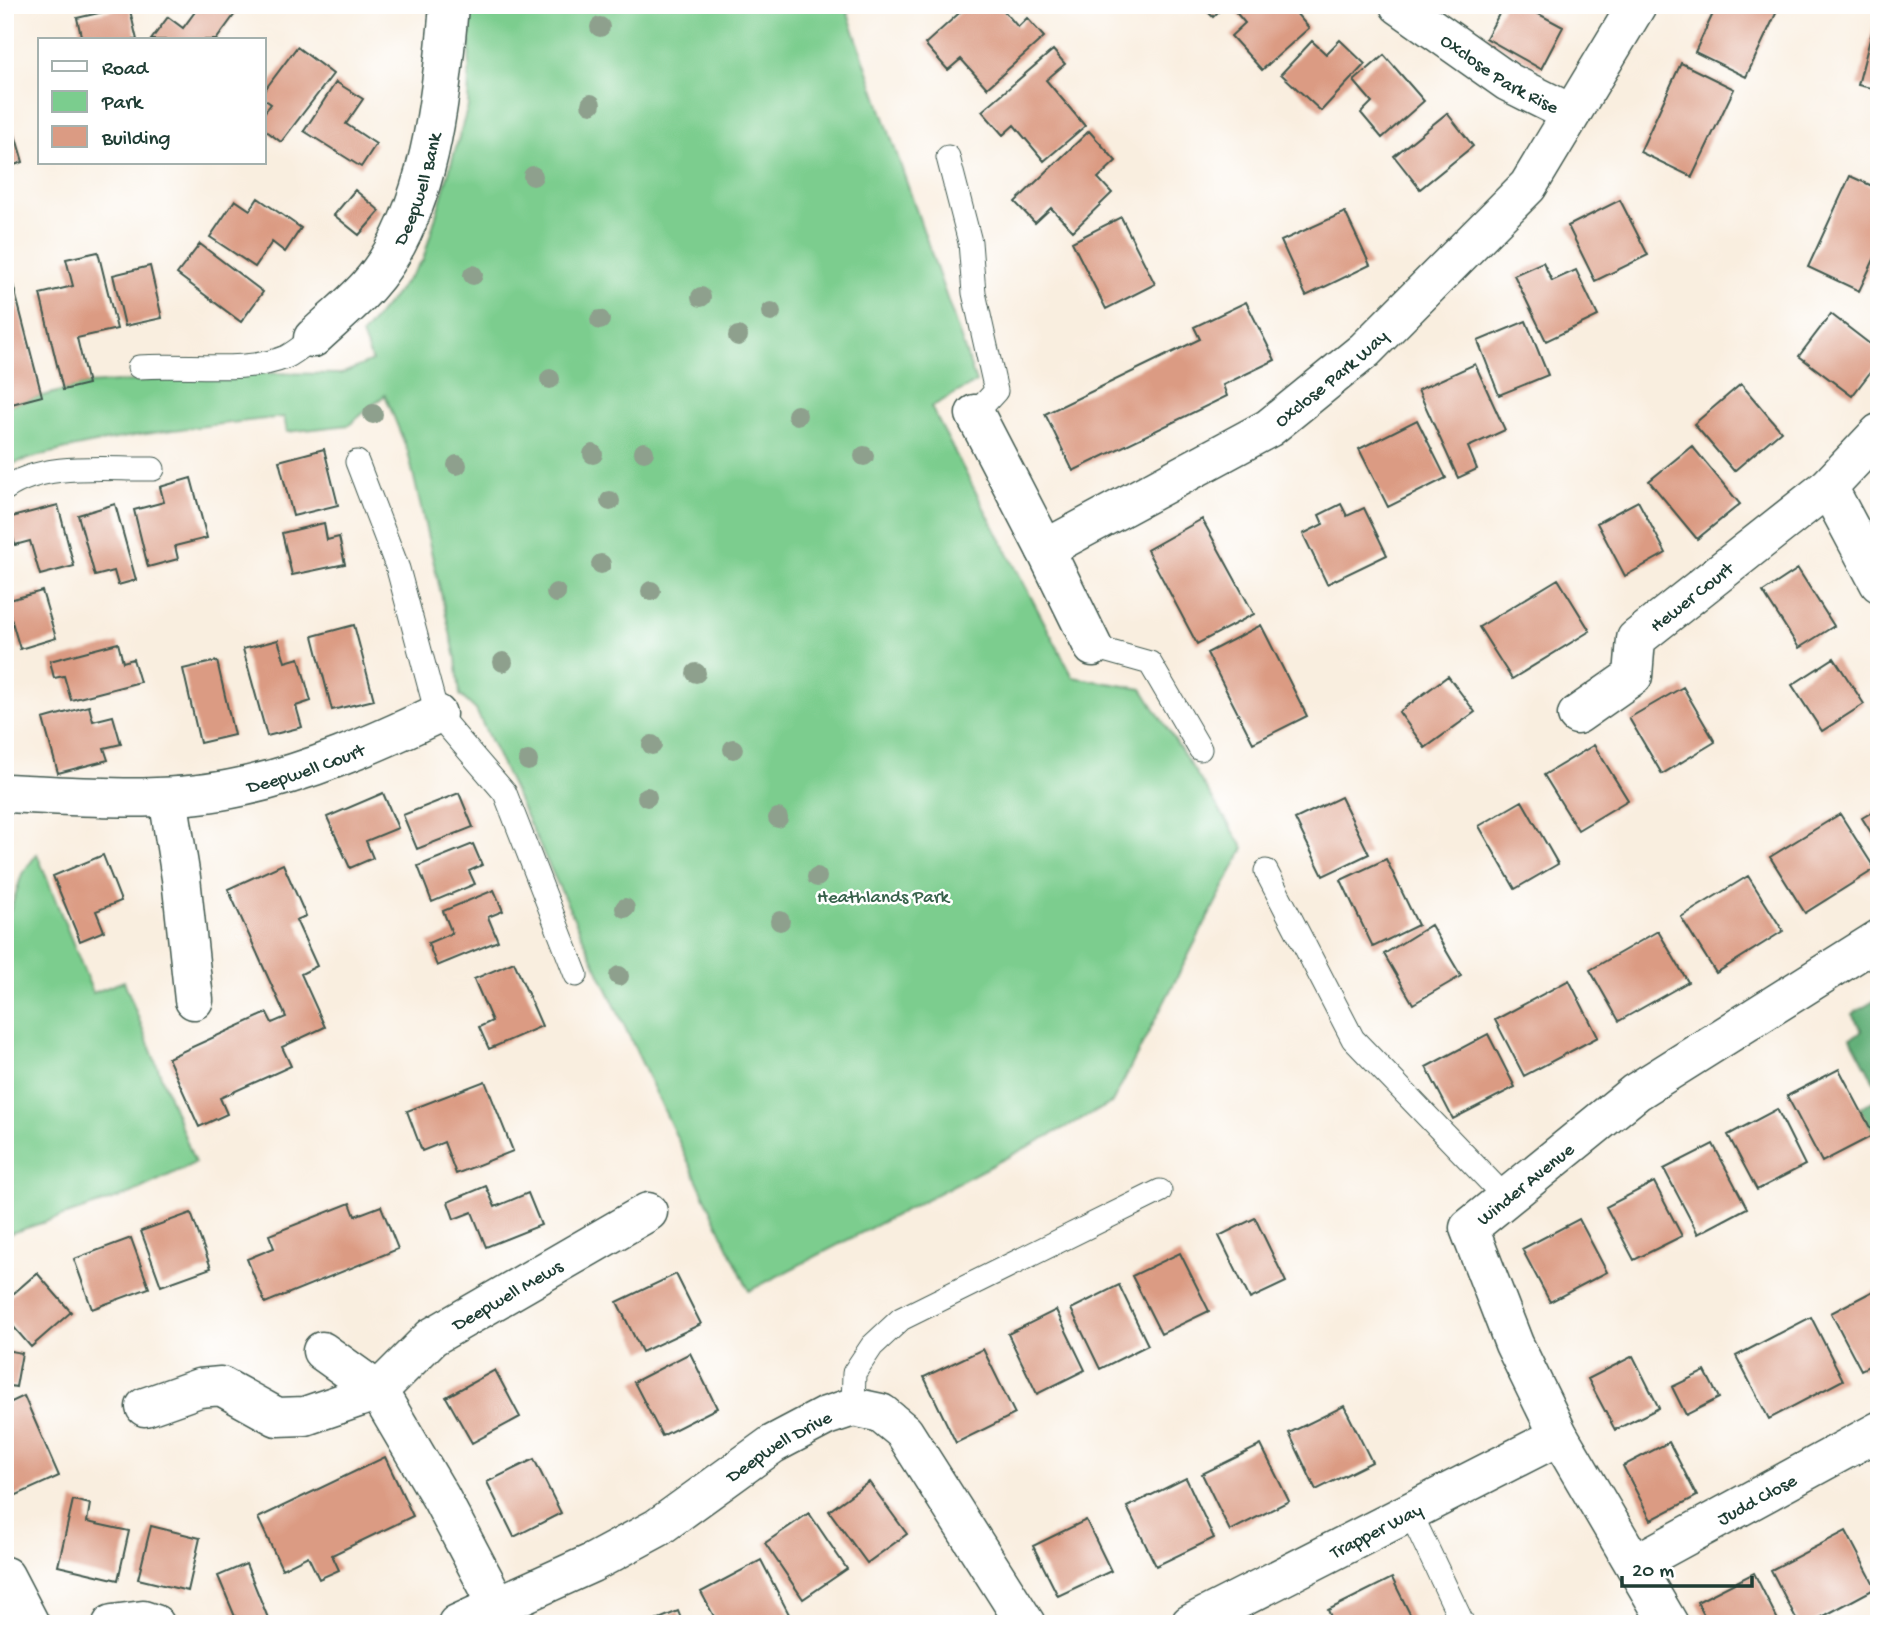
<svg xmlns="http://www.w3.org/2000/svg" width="1884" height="1629" font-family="'Gochi Hand',sans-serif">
	<rect width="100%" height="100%" fill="#fff"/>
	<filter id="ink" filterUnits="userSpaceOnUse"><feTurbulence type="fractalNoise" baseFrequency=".0143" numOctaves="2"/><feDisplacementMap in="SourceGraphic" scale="14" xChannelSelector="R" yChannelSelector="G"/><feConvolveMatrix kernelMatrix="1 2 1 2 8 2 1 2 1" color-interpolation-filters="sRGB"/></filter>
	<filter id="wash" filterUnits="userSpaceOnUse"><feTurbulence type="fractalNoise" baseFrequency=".00686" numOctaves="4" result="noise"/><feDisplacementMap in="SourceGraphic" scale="28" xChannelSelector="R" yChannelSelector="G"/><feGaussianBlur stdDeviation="1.57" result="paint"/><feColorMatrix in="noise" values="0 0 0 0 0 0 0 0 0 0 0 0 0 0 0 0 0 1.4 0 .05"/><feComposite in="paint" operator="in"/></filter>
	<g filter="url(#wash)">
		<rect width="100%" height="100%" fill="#f9eedf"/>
		<!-- green -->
		<path fill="#7bcd8e" stroke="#4d8561" stroke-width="2" d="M471 5H845L976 382 931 407 1073 677 1142 689 1244 848 1112 1103 749 1291 476 710 460 695 456 658 408 452 385 395 349 425 287 432 284 417C191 427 95 437 5 466V406L8 405 88 384 256 373 341 374 372 361 362 335 423 260 468 106Z
			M37 854 93 993 124 981 195 1163 127 1195 5 1235V927L22 874Z"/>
		<!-- forest -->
		<path fill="#64b079" stroke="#427656" stroke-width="2" d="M1879 998V1091L1851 1038 1862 1031 1852 1014Z
			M1879 1098V1145L1859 1108Z"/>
		<g id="blocks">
			<!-- building -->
			<path fill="#db9b83" d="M200 5H224L235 14 216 40H151L168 17 183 28Z
				M968 5H982L984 8 999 5 1018 27 1027 18 1044 37 987 88 961 59 948 70 925 44Z
				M1201 5H1225L1213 17Z
				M1237 5H1289L1309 28 1262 70 1231 36 1245 23 1233 9Z
				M1504 5H1522L1563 27 1541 69 1486 38Z
				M1717 5H1780L1746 77 1695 52Z
				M129 6 137 40H82L77 18Z
				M1874 24 1879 26V90L1858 85Z
				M1340 40 1365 64 1321 111 1281 74 1312 41 1326 54Z
				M297 47 333 74 281 142 264 129V113L271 104 264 99V91Z
				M1053 50 1065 64 1046 80 1085 126 1044 161 1014 125 1003 135 982 111Z
				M1384 55 1424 101 1382 138 1361 113 1372 102 1354 81Z
				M1681 63 1734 89 1692 177 1640 152Z
				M336 82 363 99 346 124 376 144 361 167 304 131Z
				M5 100 23 162 5 168Z
				M1447 113 1473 146 1420 189 1394 156Z
				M1089 131 1116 161 1098 178 1112 193 1073 231 1051 208 1035 223 1015 202Z
				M1850 176 1879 189V249L1859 291 1808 267Z
				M355 190 380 211 359 235 334 215Z
				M258 198 301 228 285 252 272 242 255 267 210 237 235 200 250 210Z
				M1620 200 1648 255 1595 281 1568 226Z
				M1345 212 1370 265 1306 296 1281 241Z
				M1121 217 1155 284 1106 309 1072 242Z
				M200 244 263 292 241 322 177 274Z
				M98 252 117 329 77 338 88 384 63 390 40 294 73 286 66 259Z
				M1543 262 1552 281 1576 270 1598 316 1546 341 1514 275Z
				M8 265 42 396 8 405 5 394V266Z
				M150 266 162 318 125 326 113 275Z
				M1246 302 1275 360 1223 385 1227 396 1073 471 1045 414 1200 339 1194 327Z
				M1831 314 1879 351V361L1852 396 1799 356Z
				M1526 321 1548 375 1499 395 1478 341Z
				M1475 364 1505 430 1468 447 1477 469 1458 478 1418 390Z
				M1741 384 1781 431 1734 471 1694 424Z
				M1417 420 1446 478 1388 507 1359 449Z
				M1692 446 1740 504 1697 539 1649 481Z
				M324 449 338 505 293 516 279 461Z
				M191 478 207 538 175 546 178 559 148 567 134 510 164 502 160 487Z
				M1638 501 1666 553 1625 576 1597 523Z
				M115 504 136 580 118 585 114 571 95 576 78 515Z
				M1341 504 1347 516 1364 508 1387 555 1327 584 1303 534 1323 524 1319 515Z
				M58 505 74 566 40 575 30 541 15 545 8 518Z
				M1202 519 1254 614 1197 644 1147 550Z
				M324 523 327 540 339 537 345 564 292 575 282 533Z
				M1798 569 1834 626 1799 648 1763 592Z
				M1558 579 1590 631 1512 679 1479 627Z
				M42 591 56 638 20 649 6 601Z
				M354 625 374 700 332 710 313 636Z
				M1261 625 1307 716 1253 743 1207 653Z
				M278 640 285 662 299 658 311 701 296 706 302 727 267 736 243 649Z
				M118 643 123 662 133 659 140 682 71 700 64 676 54 678 50 661Z
				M1834 658 1864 704 1822 731 1792 685Z
				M217 661 234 735 200 743 183 669Z
				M1448 676 1475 712 1425 748 1399 712Z
				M1683 687 1715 742 1662 774 1629 718Z
				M89 706 93 721 113 716 121 744 104 748 108 760 58 773 43 719Z
				M1594 745 1628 800 1578 830 1544 775Z
				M383 793 398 828 366 841 373 858 350 868 327 817Z
				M459 793 473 827 417 849 403 815Z
				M1341 797 1369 854 1323 876 1295 819Z
				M1522 801 1558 864 1515 889 1479 826Z
				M1879 808V845L1862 818Z
				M1840 814 1875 869 1805 913 1770 857Z
				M473 844 482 865 469 871 475 884 432 902 418 866Z
				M103 855 121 901 96 911 104 931 80 941 53 876Z
				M1386 859 1418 925 1373 947 1341 880Z
				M283 864 306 916 296 920 317 966 301 974 325 1027 282 1047 291 1066 220 1098 227 1114 199 1127 168 1058 267 1013 272 1023 286 1017 228 889Z
				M1748 876 1783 931 1716 973 1681 917Z
				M494 890 503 911 488 917 498 941 437 966 428 943 452 933 443 911Z
				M1431 925 1461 976 1413 1004 1384 954Z
				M1658 931 1688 982 1619 1021 1590 970Z
				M514 962 542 1026 489 1049 479 1027 492 1021 474 979Z
				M1569 980 1598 1037 1524 1076 1495 1020Z
				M1488 1034 1515 1087 1453 1119 1426 1067Z
				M1839 1069 1874 1135 1822 1162 1787 1096Z
				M485 1081 513 1151 456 1174 444 1142 422 1151 407 1111Z
				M1777 1109 1805 1165 1757 1190 1728 1135Z
				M1713 1144 1747 1208 1698 1234 1664 1169Z
				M1654 1182 1682 1236 1634 1260 1606 1207Z
				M486 1186 495 1207 528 1193 541 1225 486 1247 472 1212 454 1219 448 1202Z
				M350 1203 355 1216 381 1206 398 1249 265 1303 247 1259 274 1248 269 1235Z
				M191 1213 211 1268 161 1286 141 1231Z
				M1255 1218 1286 1282 1250 1299 1219 1236Z
				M1579 1219 1607 1272 1550 1302 1522 1249Z
				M131 1238 149 1288 92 1309 74 1259Z
				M1180 1253 1209 1311 1161 1334 1132 1276Z
				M37 1273 71 1312 31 1347 5 1317V1301Z
				M676 1274 701 1324 642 1352 617 1302Z
				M1119 1285 1148 1345 1100 1369 1071 1309Z
				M1879 1288V1361L1861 1370 1831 1313Z
				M1056 1310 1085 1370 1037 1394 1008 1334Z
				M1811 1317 1843 1380 1769 1419 1736 1356Z
				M983 1349 1015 1414 956 1443 924 1377Z
				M5 1350 22 1353 16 1387 5 1385Z
				M690 1353 717 1408 662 1436 634 1382Z
				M1633 1356 1659 1408 1615 1430 1588 1379Z
				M495 1370 520 1417 472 1443 446 1397Z
				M1705 1371 1719 1398 1686 1415 1672 1387Z
				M24 1396 59 1476 8 1499 5 1491V1405Z
				M1344 1406 1372 1462 1316 1490 1289 1433Z
				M1669 1442 1697 1496 1651 1520 1623 1466Z
				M1261 1445 1289 1501 1230 1531 1202 1474Z
				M385 1457 413 1516 332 1555 339 1570 319 1579 308 1556 282 1569 258 1518Z
				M534 1459 561 1513 514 1537 487 1482Z
				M1186 1478 1214 1538 1156 1566 1127 1507Z
				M869 1482 907 1534 867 1563 829 1511Z
				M73 1500 90 1504 87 1522 129 1531 118 1580 58 1566Z
				M809 1513 847 1569 803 1599 765 1543Z
				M1086 1520 1111 1571 1058 1596 1033 1546Z
				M151 1526 200 1538 188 1591 138 1579Z
				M1846 1531 1876 1588 1809 1624H1799L1771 1570Z
				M761 1560 791 1618 779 1624H718L701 1592Z
				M246 1564 268 1618 254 1624H238L218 1576Z
				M1754 1573 1780 1624H1709L1697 1602Z
				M1392 1578 1415 1624H1334L1328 1610Z
				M678 1611 683 1624H647Z"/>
		</g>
	</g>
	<g filter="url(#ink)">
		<use href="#blocks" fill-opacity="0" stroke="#40584e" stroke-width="2"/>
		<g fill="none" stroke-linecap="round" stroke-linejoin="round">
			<defs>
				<path id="service" d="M948 157 970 242 974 293 996 391 975 414
					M139 367C185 363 246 374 286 357 296 352 305 344 313 338
					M357 462 398 569 437 714 505 793 576 975
					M5 489C44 461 107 470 153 469
					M1093 647 1150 663 1200 749
					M1266 871 1353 1039 1506 1198
					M853 1407 854 1373 872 1346 901 1319 1160 1191
					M1410 1512 1463 1624"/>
				<g id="minor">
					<path id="s1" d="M1399 5 1508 82 1570 113"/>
					<path id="s2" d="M313 338C331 321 352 304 368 286 430 217 442 94 449 5"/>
					<path id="s3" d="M975 414 1045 549 1269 428 1365 350 1528 186 1637 5"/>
					<path d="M1828 487 1879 583"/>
					<path d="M1045 549 1093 647"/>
					<path id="s4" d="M1577 715 1633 676 1636 639 1828 487 1879 433"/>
					<path id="s5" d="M5 793C83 796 165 804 241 787 310 772 374 744 437 714"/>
					<path d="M168 797 181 878 194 1000"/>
					<path d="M322 1351 378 1391 441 1498 498 1606"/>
					<path id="s6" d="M145 1407 199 1388 221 1386 277 1417 305 1416 378 1391 432 1337 648 1212"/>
					<path id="s7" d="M1635 1564 1879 1431"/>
					<path d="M5 1576 30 1624"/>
					<path d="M112 1624 143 1620 155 1624"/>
					<path id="s8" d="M457 1624 592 1563 657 1528 773 1444 826 1416 853 1407 881 1413 904 1432 1026 1624"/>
					<path id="s9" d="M1190 1624 1559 1436"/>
					<path id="s10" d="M1669 1624 1559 1436 1514 1344 1469 1228 1636 1092 1879 939"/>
				</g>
			</defs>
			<!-- service casing -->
			<use href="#service" stroke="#40584e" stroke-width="25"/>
			<!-- minor casing -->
			<use href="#minor" stroke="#40584e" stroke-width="41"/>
			<!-- service -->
			<use href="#service" stroke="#fff" stroke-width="23"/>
			<!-- minor -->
			<use href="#minor" stroke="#fff" stroke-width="38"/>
		</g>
		<!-- trees -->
		<g fill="#8ea08d">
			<circle cx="600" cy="27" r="10"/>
			<circle cx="591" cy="104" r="10"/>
			<circle cx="533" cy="176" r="10"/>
			<circle cx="473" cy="275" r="10"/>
			<circle cx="701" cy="297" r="10"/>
			<circle cx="771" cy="312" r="10"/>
			<circle cx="600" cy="320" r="10"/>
			<circle cx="738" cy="336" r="10"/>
			<circle cx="550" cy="379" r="10"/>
			<circle cx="373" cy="414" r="10"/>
			<circle cx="797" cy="415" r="10"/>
			<circle cx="644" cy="452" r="10"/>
			<circle cx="593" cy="454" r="10"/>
			<circle cx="864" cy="456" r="10"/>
			<circle cx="457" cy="465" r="10"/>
			<circle cx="610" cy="501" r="10"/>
			<circle cx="601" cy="564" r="10"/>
			<circle cx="651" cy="591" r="10"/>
			<circle cx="556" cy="593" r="10"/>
			<circle cx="503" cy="662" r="10"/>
			<circle cx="696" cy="673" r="10"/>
			<circle cx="652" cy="745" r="10"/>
			<circle cx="733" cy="749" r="10"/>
			<circle cx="528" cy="761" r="10"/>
			<circle cx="647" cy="797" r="10"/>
			<circle cx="778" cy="818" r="10"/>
			<circle cx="817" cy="877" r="10"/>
			<circle cx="625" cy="908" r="10"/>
			<circle cx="780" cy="921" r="10"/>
			<circle cx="619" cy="976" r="10"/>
		</g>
	</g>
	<g text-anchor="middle" stroke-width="5" stroke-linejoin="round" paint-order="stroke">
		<!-- street labels -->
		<g font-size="19" fill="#1f3d34" stroke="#fff">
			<text dy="7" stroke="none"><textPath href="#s1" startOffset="122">Oxclose Park Rise</textPath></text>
			<text dy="7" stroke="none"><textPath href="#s2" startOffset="186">Deepwell Bank</textPath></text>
			<text dy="7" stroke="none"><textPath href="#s3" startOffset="486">Oxclose Park Way</textPath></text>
			<text dy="7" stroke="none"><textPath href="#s4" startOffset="175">Hewer Court</textPath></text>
			<text dy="7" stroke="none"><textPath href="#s5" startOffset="304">Deepwell Court</textPath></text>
			<text dy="7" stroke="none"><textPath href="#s10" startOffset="516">Winder Avenue</textPath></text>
			<text dy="7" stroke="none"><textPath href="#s6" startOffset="411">Deepwell Mews</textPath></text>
			<text dy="7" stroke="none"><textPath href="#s8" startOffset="369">Deepwell Drive</textPath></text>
			<text dy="7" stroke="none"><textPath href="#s7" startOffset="138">Judd Close</textPath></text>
			<text dy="7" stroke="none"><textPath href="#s9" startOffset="208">Trapper Way</textPath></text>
		</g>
		<!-- park labels -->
		<g font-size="19" fill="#36614a" stroke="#fff">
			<text x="883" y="902">Heathlands Park</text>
		</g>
	</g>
	<!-- margin -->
	<rect width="1884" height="1629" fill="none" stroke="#fff" stroke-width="28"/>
	<!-- legend -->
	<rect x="38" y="38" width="228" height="126" fill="#ffffff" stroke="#a5b1ae" stroke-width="2"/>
	<rect x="52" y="61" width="35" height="10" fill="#ffffff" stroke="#a5b1ae" stroke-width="2"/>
	<text x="102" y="74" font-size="21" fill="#1f3d34">Road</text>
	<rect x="52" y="91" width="35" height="21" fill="#7bcd8e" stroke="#a5b1ae" stroke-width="2"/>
	<text x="102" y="108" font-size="21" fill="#1f3d34">Park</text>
	<rect x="52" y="126" width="35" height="21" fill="#db9b83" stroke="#a5b1ae" stroke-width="2"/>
	<text x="102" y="144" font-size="21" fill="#1f3d34">Building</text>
	<!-- scale -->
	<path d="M1622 1576v10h130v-10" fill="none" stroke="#1f3d34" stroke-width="3.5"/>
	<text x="1632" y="1576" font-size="21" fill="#1f3d34" stroke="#ffffff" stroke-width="5" paint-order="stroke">20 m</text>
</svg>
